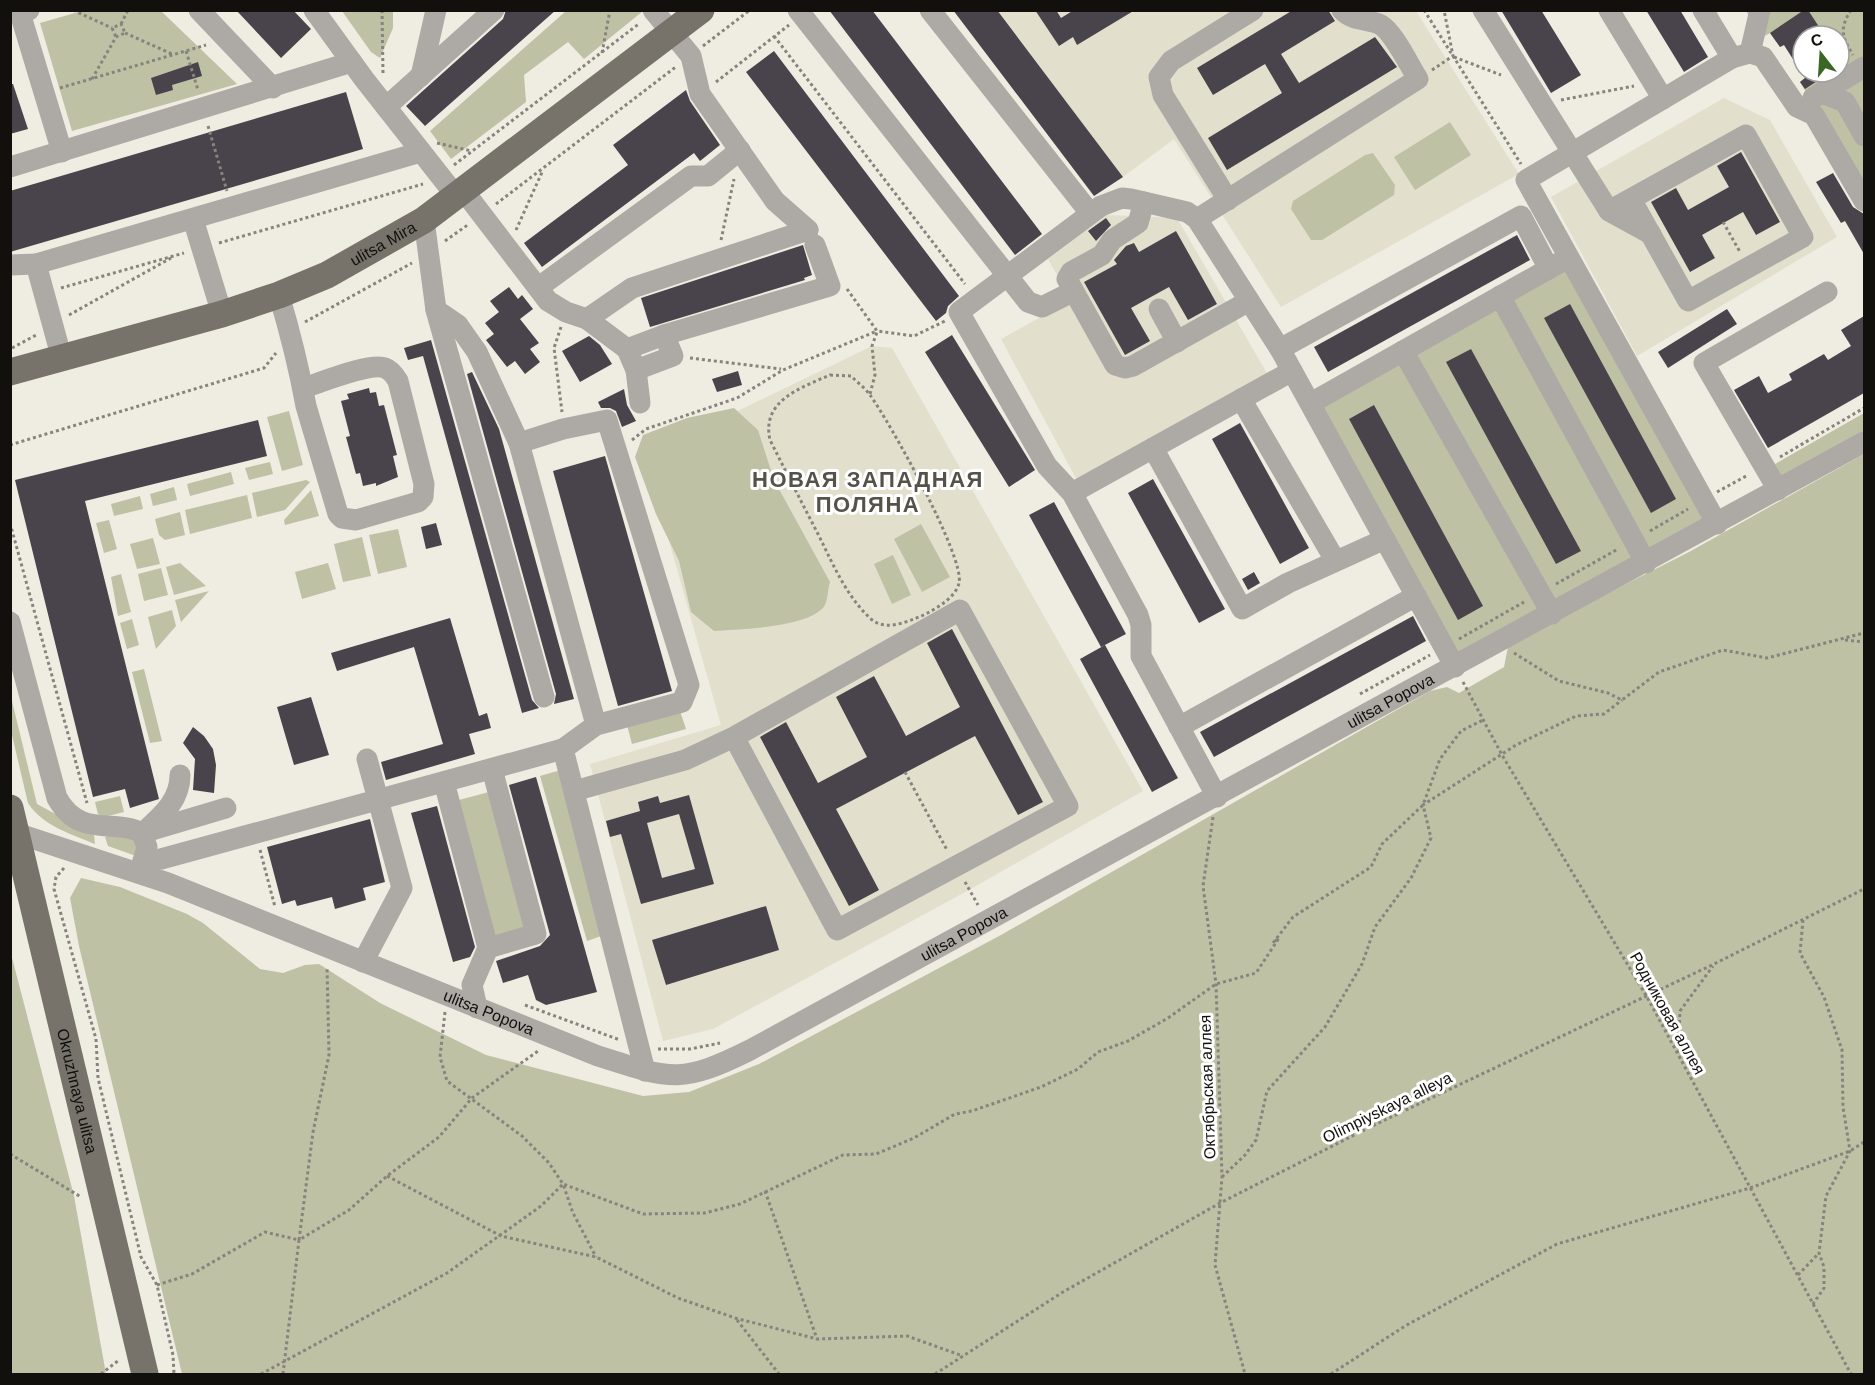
<svg xmlns="http://www.w3.org/2000/svg" width="1875" height="1385" font-family="Arial,sans-serif">
	<rect width="100%" height="100%" fill="#efece1"/>
	<!-- built -->
	<path fill="#e3dfcd" d="M997 11H1416L1519 174 1281 307 1174 139 1123 177Z
		M1724 98 1770 120 1837 237 1637 356 1551 197Z
		M1107 215 1177 218 1268 375 1078 482 1001 339 1071 300 1048 259Z
		M872 346 892 348 1143 791 969 890 713 1029 663 1041 590 764 721 725 645 456Z"/>
	<!-- green -->
	<path fill="#bec1a4" fill-rule="evenodd" d="M82 11H161L237 84 72 131 40 23Z
		M342 11H393V28L380 58 371 52Z
		M566 11H643L584 59 568 42 524 75 526 102 451 159 430 131Z
		M1746 11H1864V191L1800 82 1805 78 1784 45 1780 47 1770 33 1763 37ZM1803 36H1839V72H1803Z
		M1450 122 1471 155 1415 190 1394 157Z
		M1373 153 1395 185 1394 195 1322 240H1311L1291 209 1293 201 1365 155Z
		M1566 269 1704 518 1456 654 1320 406Z
		M734 408 758 430 774 480 830 582C828 588 828 599 825 605 811 628 739 629 714 631L691 612 679 561 656 514 635 457 643 435 687 418Z
		M289 411 303 465 282 471 267 417Z
		M1864 413V431L1782 477 1775 464Z
		M1864 454V1374H182L79 946 70 898 81 878 120 887 187 914 203 923 260 969 283 973 305 965 319 964 380 1003 486 1055 643 1096 689 1092 759 1064 1001 935 1430 691 1447 687 1459 693 1504 667 1508 647 1519 638 1689 552Z
		M270 462 273 474 249 480 245 468Z
		M231 472 234 484 190 496 187 484Z
		M306 480 310 482 285 510 257 517 252 493Z
		M174 487 177 500 153 506 150 494Z
		M311 490 319 516 285 525 284 520Z
		M247 495 252 518 190 534 185 510Z
		M140 496 143 509 114 516 111 504Z
		M180 512 185 535 165 540 159 535 155 519Z
		M109 520 117 549 104 553 96 523Z
		M921 524 950 577 922 592 894 539Z
		M398 529 407 567 378 574 369 535Z
		M362 537 371 576 343 582 334 544Z
		M153 538 160 564 137 569 130 544Z
		M893 555 911 595 892 604 874 564Z
		M180 563 206 586 174 595 166 567Z
		M328 563 336 589 302 599 295 572Z
		M161 568 168 595 144 601 138 574Z
		M121 574 131 612 118 616 111 577Z
		M209 591 181 622 175 600Z
		M172 610 176 626 156 649 148 617Z
		M132 619 139 645 127 649 120 623Z
		M144 669 162 741 150 743 132 672Z
		M10 693 37 804 94 835 95 844C71 834 43 826 28 803L11 731Z
		M680 711 686 729 632 744 627 725Z
		M561 770 604 935 587 941 540 776Z
		M493 791 530 930 492 940 455 801Z
		M120 796 124 812 104 817 98 814 95 802Z
		M128 832 138 834 136 856 108 846 105 837Z
		M10 950 74 1196 106 1374H11Z"/>
	<!-- building -->
	<path fill="#49444b" fill-rule="evenodd" d="M236 10H293L311 29 281 58Z
		M506 10H556L425 126 406 106 503 19Z
		M829 10H872L1042 234 1015 255Z
		M953 10H997L1123 177 1094 196Z
		M1035 10H1056L1061 18 1074 10H1135L1077 45 1073 37 1059 46Z
		M1293 10H1328L1335 21 1281 54 1299 83 1375 37 1397 67 1227 170 1208 138 1282 93 1265 64 1213 95 1197 68Z
		M1501 10H1541L1581 75 1551 93Z
		M1646 10H1680L1708 57 1684 72Z
		M1804 10H1808L1825 36H1803V72H1831L1805 89 1800 82 1805 78 1784 45 1780 47 1770 33Z
		M774 51 959 296 948 306 946 313 936 321 746 72Z
		M198 62 202 76 172 85 173 90 156 95 151 78Z
		M10 84H13L28 129 10 134Z
		M686 90 690 101 720 145 700 161 694 153 542 267 524 243 628 165 613 145Z
		M346 92 363 149 10 252V191Z
		M1741 152 1780 222 1756 235 1743 212 1702 235 1715 258 1690 272 1651 202 1676 188 1688 210 1729 187 1717 166Z
		M1833 173 1853 207 1864 214V254L1845 221 1841 223 1816 182Z
		M1106 218 1111 225 1096 241 1088 231Z
		M1176 231 1217 304 1188 320 1169 287 1131 308 1150 341 1125 355 1084 282 1117 264 1114 260 1126 246 1134 243 1139 252Z
		M1517 235 1530 260 1328 372 1314 347Z
		M803 245 812 275 804 278 805 280 650 327 641 298Z
		M509 287 518 299 522 295 533 309 520 319 539 343 530 349 540 362 525 374 515 361 507 367 486 340 494 334 485 323 499 312 490 301Z
		M1570 304 1676 499 1651 513 1544 318Z
		M1727 309 1737 324 1668 368 1658 352Z
		M1864 316V393L1768 448 1734 390 1759 376 1768 393 1792 380 1789 374 1824 354 1828 360 1851 346 1841 330Z
		M952 335 1035 470 1009 487 925 352Z
		M589 336 600 345 612 364 580 382 562 351Z
		M431 340 532 700 539 708 522 713 423 356 408 360 404 348Z
		M1471 349 1581 551 1556 564 1446 362Z
		M738 371 742 385 717 392 712 379Z
		M472 372 499 429 574 699 554 704 556 694 467 374Z
		M369 388 370 393 376 392 379 406 384 405 397 455 393 456 398 477 376 486V483L363 486 360 473 356 474 346 437 350 436 341 401 349 399 347 394Z
		M624 389 627 405 636 421 622 427 616 411 610 408H601L598 402Z
		M1374 405 1483 606 1458 620 1349 419Z
		M258 420 267 456 85 501 159 799 130 808 125 789 93 797 15 480Z
		M1240 423 1309 548 1280 564 1212 439Z
		M605 456 672 691 618 706 553 471Z
		M1153 479 1225 609 1199 623 1128 493Z
		M1054 502 1126 634 1101 647 1029 515Z
		M436 523 442 545 426 549 421 527Z
		M1254 572 1260 583 1248 590 1242 579Z
		M1413 616 1426 641 1214 757 1200 732Z
		M450 618 479 716 487 713 491 728 469 734 475 754 386 780 381 762 443 744 414 647 337 671 331 653Z
		M952 629 1043 802 1018 815 975 736 836 809 879 890 849 906 760 737 786 722 818 783 867 757 836 697 874 676 906 736 960 707 927 643Z
		M1105 645 1178 778 1152 792 1080 659Z
		M311 697 329 755 294 765 277 707Z
		M193 727 204 736 213 749 216 765 214 793 193 790 195 759 183 743Z
		M536 777 597 992 546 1005 536 1000 528 975 503 983 496 961 540 946 550 935 509 785Z
		M689 795 714 884 641 904 621 834 610 837 606 821 640 811 638 802 658 796 660 803ZM679 814 695 869 662 878 647 823Z
		M437 806 475 947 470 957 453 962 411 813Z
		M370 819 385 882 363 888 366 900 335 909 332 897 297 906 295 900 282 904 267 847Z
		M766 906 779 950 666 985 652 940Z"/>
	<g fill="none" stroke-linecap="round" stroke-linejoin="round">
		<!-- path -->
		<path stroke="#86847d" stroke-width="3" stroke-dasharray="3 3" stroke-linecap="butt" d="M73 10 112 28
			M382 10 383 73
			M1424 10 1521 164
			M1851 10C1839 29 1842 37 1853 55
			M121 24 128 10
			M125 33 172 54
			M774 36 965 284
			M703 46 750 10
			M186 51 198 90
			M602 53 610 10
			M1454 57 1501 75
			M1432 70 1453 56 1444 10
			M92 79 116 37 125 33 121 24 112 28 116 37
			M716 82 789 25
			M60 88 206 45
			M1561 100 1634 86
			M208 126 227 191
			M437 143 472 151
			M454 165 640 23
			M496 204 677 66
			M1723 222 1740 252
			M516 230 543 170
			M721 240 734 179
			M445 241 469 224
			M219 243 423 184
			M61 288 184 253
			M847 289 877 331 914 336 945 321
			M69 315 171 258
			M305 322 412 263
			M561 327 554 348 562 412
			M12 348 38 334
			M690 358 781 369
			M830 375 851 376C857 382 865 388 870 395 889 421 965 557 959 583 956 599 928 614 914 619 900 624 884 630 871 619 846 596 833 564 818 534 802 503 786 472 770 440 761 401 800 388 830 375Z
			M870 394 875 375 872 346 877 332
			M632 440 646 429 737 398 783 370 877 331
			M10 445 264 368 276 353
			M1780 457 1864 408
			M1717 492 1748 475
			M10 523 87 803
			M1650 531 1688 509
			M1556 584 1618 549
			M1459 639 1524 602
			M1845 640 1864 642
			M1514 653 1559 681 1608 693 1622 700 1659 672 1723 650 1767 658 1864 633
			M1463 682 1502 755 1647 997 1851 1374
			M1360 694 1430 655
			M905 772 947 850
			M1213 817 1203 886 1216 984 1222 1177 1215 1265 1245 1374
			M260 850 275 907
			M64 868 56 877 54 889 96 1039 98 1078 141 1257 157 1285 173 1355 174 1374
			M965 882 978 905
			M1803 920 1800 953 1824 997 1842 1050 1843 1107 1850 1151 1826 1196 1819 1253 1824 1267V1288L1813 1304
			M525 1005 620 1040
			M445 1012 440 1057 447 1081 522 1136 549 1163 563 1184 643 1214 705 1213 740 1204 843 1155 876 1154 914 1138 955 1114 972 1111 1041 1087 1078 1069 1098 1052 1128 1041 1168 1018 1216 984 1256 973 1279 938 1273 943 1293 917 1371 867 1382 844 1423 805 1440 759 1461 731 1483 720
			M658 1049H690L720 1043
			M1678 1053 1680 1011 1713 966
			M10 1154 81 1197
			M387 1176 501 1236 596 1257 678 1298 735 1318 817 1339 907 1336 963 1356
			M1222 1177 1245 1155 1256 1140 1267 1091 1325 1027 1362 964 1375 927 1411 878 1431 838 1423 805 1516 745 1576 716 1604 714 1622 700
			M765 1191 817 1339
			M1798 1275 1819 1253
			M157 1285 192 1274 265 1232 299 1240 313 1132 329 1055 327 967
			M737 1320 779 1374
			M101 1374 119 1360
			M261 1374 447 1273 541 1206 563 1184 573 1213 596 1257
			M283 1374 299 1240 349 1210 387 1176 439 1137 472 1098 538 1051
			M935 1374 1063 1292 1220 1203 1368 1128 1714 964 1864 889
			M1331 1374 1405 1326 1557 1244 1750 1188 1850 1151 1864 1142"/>
		<!-- minor -->
		<g stroke="#adaaa6" stroke-width="21">
			<path d="M29 10 20 13 62 152"/>
			<path d="M199 10 273 88"/>
			<path d="M314 10 364 79 456 196"/>
			<path d="M653 10 691 56 700 94 775 201 808 230"/>
			<path d="M798 10 1028 302 1042 307 1072 292"/>
			<path d="M930 10 1090 213"/>
			<path d="M1483 10 1609 211 1651 234"/>
			<path d="M1609 10 1663 99"/>
			<path d="M1703 10 1732 58"/>
			<path d="M1750 53 1760 10"/>
			<path d="M421 76 436 10"/>
			<path d="M1821 93 1845 102 1864 136"/>
			<path d="M1813 98 1864 67"/>
			<path d="M386 107 494 10"/>
			<path d="M10 167 352 62"/>
			<path d="M463 190 548 301 566 312 587 319 627 349 664 335 830 286 815 245"/>
			<path d="M1228 200 1163 95 1159 77 1171 61 1253 10"/>
			<path d="M1144 202 1138 223 1112 240 1102 255 1071 272 1067 279 1115 365 1125 368 1133 366 1249 301"/>
			<path d="M1609 211 1746 135 1803 237 1688 301 1631 199"/>
			<path d="M193 219 222 314"/>
			<path d="M1197 219 1418 79C1409 65 1394 33 1381 25 1368 18 1353 22 1342 10"/>
			<path d="M424 220 436 310 544 697"/>
			<path d="M36 264 62 359"/>
			<path d="M10 265 36 264 421 152"/>
			<path d="M539 287 691 176H708L740 150"/>
			<path d="M279 295C290 332 299 368 306 406L338 514 342 518 356 520 418 502 423 497 424 484 398 381C395 376 391 370 385 368 370 362 320 383 303 388"/>
			<path d="M1500 296 1646 563"/>
			<path d="M1159 309 1177 342"/>
			<path d="M436 310 458 325 477 352 519 443 596 725"/>
			<path d="M587 319 632 288 808 230"/>
			<path d="M627 349 636 370 673 356 664 335"/>
			<path d="M1280 349 1521 216 1549 269"/>
			<path d="M1403 351 1552 614"/>
			<path d="M636 370 640 403"/>
			<path d="M1241 399 1335 560"/>
			<path d="M1311 403 1559 263"/>
			<path d="M1153 448 1242 609 1288 583 1385 539"/>
			<path d="M1778 490 1704 363 1827 292"/>
			<path d="M1072 493 1292 371"/>
			<path d="M1717 524 1526 180 1732 58 1750 53 1763 57 1797 107 1814 115 1864 201"/>
			<path d="M10 622 57 798C80 839 114 818 142 833L147 847 140 872"/>
			<path d="M1179 727 1416 596"/>
			<path d="M563 749 645 1071"/>
			<path d="M444 782 488 948"/>
			<path d="M574 791 685 760 734 737 960 610 1068 806 837 930 734 737"/>
			<path d="M1217 797 1141 656V625L1138 615 1072 493 1047 466 959 312 1101 206 1122 198 1131 199 1187 212 1197 219 1280 349 1455 667"/>
			<path d="M147 829C164 814 180 799 180 775"/>
			<path id="s1" d="M16 833 168 883 598 1056C670 1079 680 1085 750 1050L1864 442"/>
			<path d="M142 833 226 808"/>
			<path d="M143 861 161 859 563 749 596 725 682 702 689 685 607 420 563 429 519 443"/>
			<path d="M363 962 402 888 367 759"/>
			<path d="M477 1008 472 985 488 948 536 934 492 769"/>
		</g>
		<!-- major -->
		<g stroke="#77736b" stroke-width="27">
			<path id="s2" d="M10 372 222 314 279 295 327 275 424 220 701 10"/>
			<path id="s3" d="M10 808 145 1374"/>
		</g>
	</g>
	<g text-anchor="middle" stroke-width="6" stroke-linejoin="round" paint-order="stroke">
		<!-- street labels -->
		<g font-size="16" fill="#11100d" stroke="#fff">
			<text dy="6" stroke="none"><textPath href="#s2" startOffset="396">ulitsa Mira</textPath></text>
			<text dy="6" stroke="none"><textPath href="#s1" startOffset="1512">ulitsa Popova</textPath></text>
			<text dy="6" stroke="none"><textPath href="#s1" startOffset="1026">ulitsa Popova</textPath></text>
			<text dy="6" stroke="none"><textPath href="#s1" startOffset="506">ulitsa Popova</textPath></text>
			<text transform="translate(1668 1013) rotate(61)" y="6">Родниковая аллея</text>
			<text transform="translate(1207 1087) rotate(-92)" y="6">Октябрьская аллея</text>
			<text dy="6" stroke="none"><textPath href="#s3" startOffset="291">Okruzhnaya ulitsa</textPath></text>
			<text transform="translate(1387 1107) rotate(-26)" y="6">Olimpiyskaya alleya</text>
		</g>
		<!-- district labels -->
		<g font-size="22" font-weight="bold" letter-spacing="1.5" fill="#545249" stroke="#fff">
			<text x="868" y="487">НОВАЯ ЗАПАДНАЯ<tspan x="868" dy="25">ПОЛЯНА</tspan></text>
		</g>
	</g>
	<!-- border -->
	<rect width="1875" height="1385" fill="none" stroke="#11100d" stroke-width="24"/>
	<!-- north arrow -->
	<g transform="translate(1821 54) rotate(343)"><circle r="28" fill="#ffffff" stroke="#a09f9e" stroke-width="1.5"/>
	<path d="M0-4.5L10 22L0 15L-10 22Z" fill="#3b6725"/>
	<text y="-9" font-size="16" font-weight="bold" text-anchor="middle" fill="#11100d">С</text>
	</g>
</svg>
